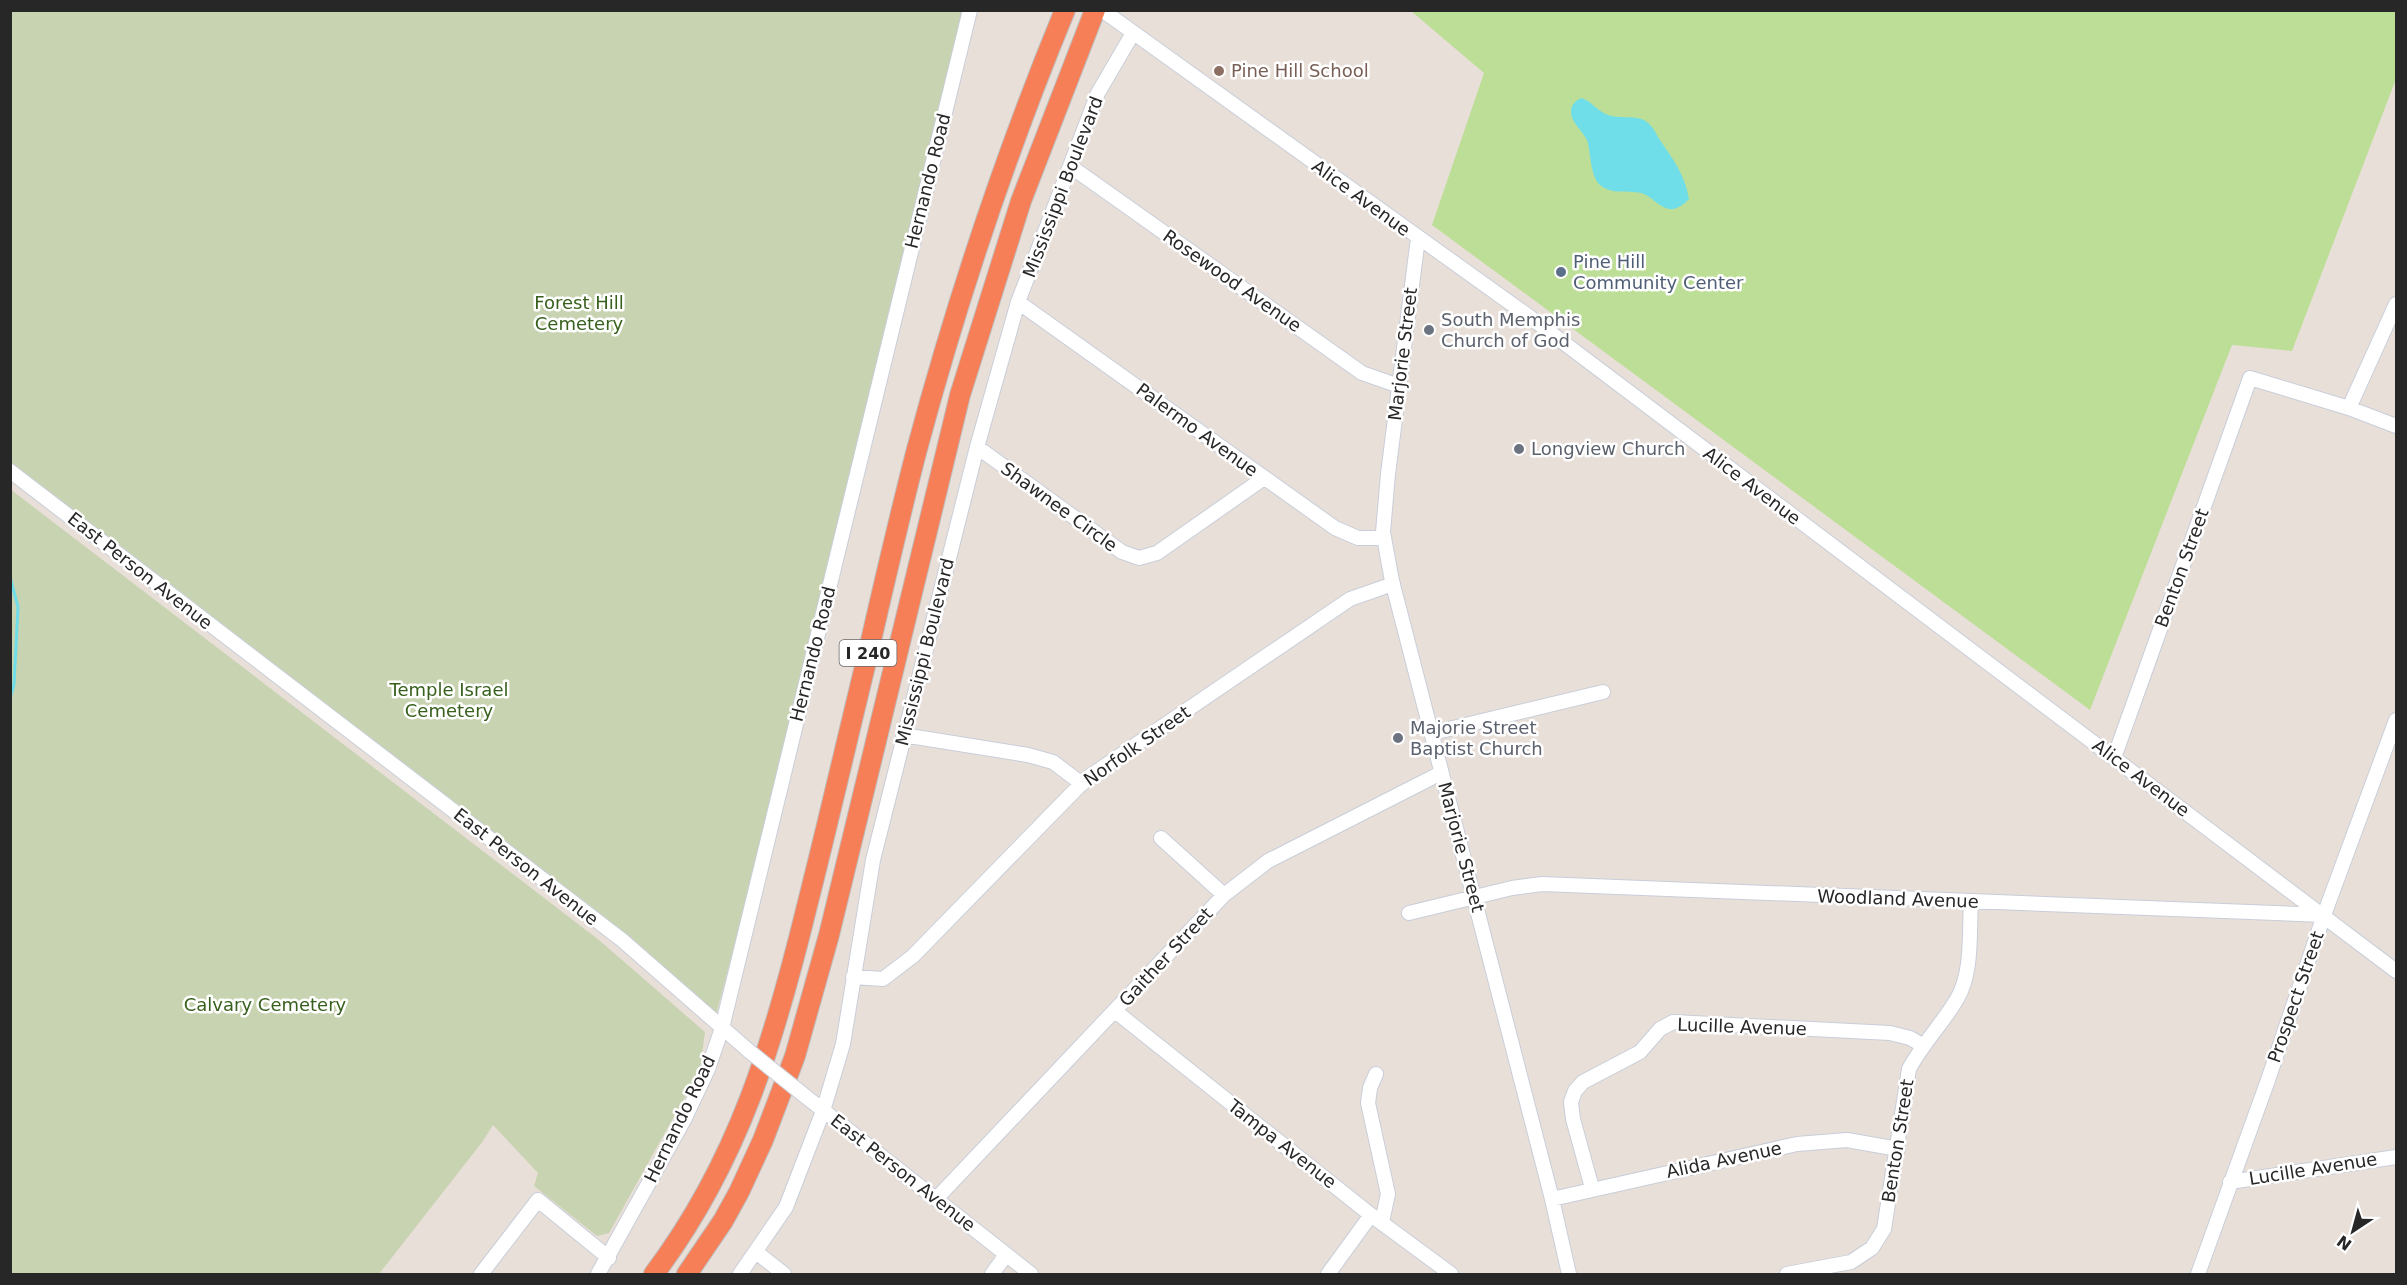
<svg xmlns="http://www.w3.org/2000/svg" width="2407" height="1285" font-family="'DejaVu Sans',sans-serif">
	<rect width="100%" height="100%" fill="#e9dfd9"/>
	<!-- green -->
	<path fill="#bdde97" d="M1411 11H2396V79L2292 351 2232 345 2090 710 1432 225 1484 73Z"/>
	<!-- cemetery -->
	<path fill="#c8d3b1" d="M10 11H966L762 842 716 1015 11 464Z
		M10 489 599 940 705 1032 700 1070 609 1233 597 1236 534 1186 538 1173 493 1125 483 1141 379 1274H11Z"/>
	<!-- water -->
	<path fill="#70dee8" d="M1581 98C1592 101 1597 111 1608 115 1620 119 1632 115 1644 120 1652 125 1654 130 1658 137 1672 158 1685 174 1689 199 1683 205 1677 210 1669 209 1658 207 1652 196 1641 193 1627 190 1612 195 1600 185 1590 176 1591 153 1587 140 1583 131 1571 123 1571 112 1571 105 1575 101 1581 98Z"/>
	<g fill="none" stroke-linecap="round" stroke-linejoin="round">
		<!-- stream -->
		<path stroke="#70dee8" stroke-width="3" d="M10 577 18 607 14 685 10 698"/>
		<defs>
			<path id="minor" d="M1102 10 1531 318 2396 971
				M1070 166 1362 373 1399 386
				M1418 238 1388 474 1383 532 1392 581 1552 1199 1569 1274
				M1018 302 1335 528 1358 538H1384
				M2349 408 2396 304
				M977 447 1122 552 1139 558 1157 553 1264 478
				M10 471 622 940 749 1051
				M1432 733 1603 692
				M903 735 1028 755 1053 762 1082 784
				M2114 758 2250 378 2349 408 2396 426
				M1161 838 1224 895
				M1409 913 1512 888 1542 884 2324 915
				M853 977 883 979 913 956 1087 778 1350 599 1393 584
				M1115 1011 1371 1215 1451 1274
				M1376 1074 1370 1088 1368 1103 1388 1194 1382 1222
				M805 1096 1031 1274
				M2230 1182 2396 1157
				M1592 1188 1573 1119 1571 1102 1575 1091 1583 1082 1640 1052 1660 1029 1673 1022 1890 1033 1910 1038 1922 1045
				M936 1199 1224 895 1268 861 1441 773
				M1552 1199 1797 1144 1847 1140 1898 1149
				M756 1252 784 1274
				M481 1274 538 1200 609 1258
				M598 1274 685 1118 708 1069 722 1028 970 10
				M740 1274 786 1207 823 1111 843 1044 873 860 977 447 1018 302 1098 93 1133 33
				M992 1274 1006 1255
				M1328 1274 1371 1215
				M1787 1274 1851 1262 1872 1248 1884 1229 1909 1069C1923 1043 1943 1023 1957 999 1973 972 1969 932 1971 902
				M2198 1274 2268 1080 2324 915 2396 720"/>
			<path id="highway" d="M654 1274C739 1161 774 1041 807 906 828 823 847 740 867 658 883 588 899 518 917 449 957 300 1006 153 1065 10
				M687 1274 723 1221 739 1192 763 1140 795 1056 829 935 960 395 1021 201 1095 10"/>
		</defs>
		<!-- minor casing -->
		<use href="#minor" stroke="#c8ced9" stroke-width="16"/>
		<!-- highway casing -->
		<use href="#highway" stroke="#bebebe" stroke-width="22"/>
		<!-- minor -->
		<use href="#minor" stroke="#fff" stroke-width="14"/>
		<!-- highway -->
		<use href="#highway" stroke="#f67f57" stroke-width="20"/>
		<defs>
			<path id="minor-bridge" d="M749 1051 805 1096"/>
		</defs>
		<!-- minor-bridge casing -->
		<use href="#minor-bridge" stroke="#c8ced9" stroke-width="16" stroke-linecap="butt"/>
		<!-- minor-bridge -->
		<use href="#minor-bridge" stroke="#fff" stroke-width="14"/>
	</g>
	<!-- markers -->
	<circle fill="#8d6e63" stroke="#fff" stroke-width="2" cx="1219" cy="71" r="6"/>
	<circle fill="#5c6f8a" stroke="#fff" stroke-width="2" cx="1561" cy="272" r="6"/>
	<g fill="#6b7280" stroke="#fff" stroke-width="2">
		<circle cx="1429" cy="330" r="6"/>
		<circle cx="1519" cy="449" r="6"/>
		<circle cx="1398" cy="738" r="6"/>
	</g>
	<g text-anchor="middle" stroke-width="5" stroke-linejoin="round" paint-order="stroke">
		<!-- shield labels -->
		<rect fill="#fff" stroke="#686868" stroke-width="1.5" x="839.5" y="640" width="57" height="26" rx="4.5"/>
		<g font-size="16" font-weight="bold" fill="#272727">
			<text x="868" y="659">I 240</text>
		</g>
		<!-- education labels -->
		<g font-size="18" fill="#785e54" stroke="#fff" text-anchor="start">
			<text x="1231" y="77">Pine Hill School</text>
		</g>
		<!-- street labels -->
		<g font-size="18" fill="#272727" stroke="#fff">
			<text transform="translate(928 181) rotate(-76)" y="6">Hernando Road</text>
			<text transform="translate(1063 187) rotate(-69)" y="6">Mississippi Boulevard</text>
			<text transform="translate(1361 198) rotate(36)" y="6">Alice Avenue</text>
			<text transform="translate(1232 281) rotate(35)" y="6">Rosewood Avenue</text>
			<text transform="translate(1403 354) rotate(-83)" y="6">Marjorie Street</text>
			<text transform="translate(1197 430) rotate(36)" y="6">Palermo Avenue</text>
			<text transform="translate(1752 486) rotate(37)" y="6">Alice Avenue</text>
			<text transform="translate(1059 507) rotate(36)" y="6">Shawnee Circle</text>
			<text transform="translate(2182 568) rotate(-70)" y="6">Benton Street</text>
			<text transform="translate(140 571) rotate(38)" y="6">East Person Avenue</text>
			<text transform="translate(925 652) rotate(-76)" y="6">Mississippi Boulevard</text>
			<text transform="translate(813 654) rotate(-76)" y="6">Hernando Road</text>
			<text transform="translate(1137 746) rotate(-35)" y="6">Norfolk Street</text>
			<text transform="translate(2141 778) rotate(37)" y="6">Alice Avenue</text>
			<text transform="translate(1461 847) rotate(75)" y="6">Marjorie Street</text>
			<text transform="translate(526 867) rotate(38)" y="6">East Person Avenue</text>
			<text transform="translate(1898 899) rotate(2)" y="6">Woodland Avenue</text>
			<text transform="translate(1166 957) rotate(-47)" y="6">Gaither Street</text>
			<text transform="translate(2296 997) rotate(-71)" y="6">Prospect Street</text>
			<text transform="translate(1742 1027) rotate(2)" y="6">Lucille Avenue</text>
			<text transform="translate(680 1119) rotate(-64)" y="6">Hernando Road</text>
			<text transform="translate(1898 1141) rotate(-81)" y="6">Benton Street</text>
			<text transform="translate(1282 1144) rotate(38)" y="6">Tampa Avenue</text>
			<text transform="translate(1724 1160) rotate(-12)" y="6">Alida Avenue</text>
			<text transform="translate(2313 1169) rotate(-9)" y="6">Lucille Avenue</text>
			<text transform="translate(903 1173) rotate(38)" y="6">East Person Avenue</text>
		</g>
		<!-- service labels -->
		<g font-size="18" fill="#4e5e75" stroke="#fff" text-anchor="start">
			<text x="1573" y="268">Pine Hill<tspan x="1573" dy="21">Community Center</tspan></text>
		</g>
		<!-- park labels -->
		<g font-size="18" fill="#37601c" stroke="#fff">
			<text x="579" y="309">Forest Hill<tspan x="579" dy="21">Cemetery</tspan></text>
			<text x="449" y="696">Temple Israel<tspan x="449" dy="21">Cemetery</tspan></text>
			<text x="265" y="1011">Calvary Cemetery</text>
		</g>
		<!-- worship labels -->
		<g font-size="18" fill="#5b616d" stroke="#fff" text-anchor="start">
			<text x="1441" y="326">South Memphis<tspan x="1441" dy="21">Church of God</tspan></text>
			<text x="1531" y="455">Longview Church</text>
			<text x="1410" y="734">Majorie Street<tspan x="1410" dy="21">Baptist Church</tspan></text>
		</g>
	</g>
	<!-- border -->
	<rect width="2407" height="1285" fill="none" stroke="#272727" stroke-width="24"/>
	<!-- north arrow -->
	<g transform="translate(2353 1231) rotate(216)" stroke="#ffffff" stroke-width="4.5" paint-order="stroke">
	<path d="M0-4.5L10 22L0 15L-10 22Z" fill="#272727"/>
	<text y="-9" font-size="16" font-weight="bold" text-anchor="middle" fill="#272727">N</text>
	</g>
</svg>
